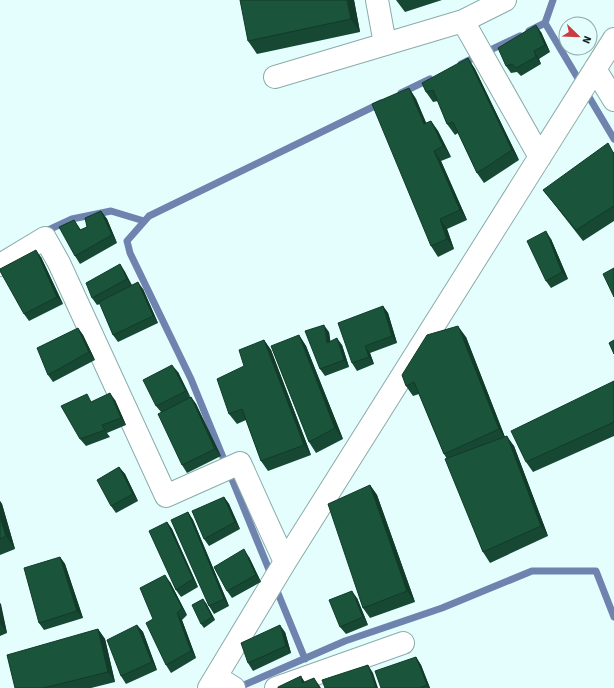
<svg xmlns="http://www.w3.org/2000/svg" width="614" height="688" font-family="'Source Sans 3',sans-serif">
	<rect width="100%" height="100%" fill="#e4fefe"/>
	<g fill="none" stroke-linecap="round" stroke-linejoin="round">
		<!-- stream -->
		<path stroke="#6e83ae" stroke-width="7" d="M553 0 545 23 614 139
			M529 31 545 23
			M461 64 520 36
			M401 93 430 79
			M44 232 72 219 111 211 144 221
			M272 577 191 379 130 253 127 241 149 216 381 103
			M275 586 305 659
			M237 688 345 641 442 608 532 571H596L614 617"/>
		<defs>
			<path id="minor" d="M377 0 385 44
				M505 0 463 21 540 157
				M595 69 614 100
				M275 77 463 21
				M0 265 45 238 59 263 166 496 240 463 262 512 285 562
				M216 677 234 688
				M209 688 285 562 614 39
				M276 688 403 643"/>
		</defs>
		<!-- minor casing -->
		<use href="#minor" stroke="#8cabab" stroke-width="24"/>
		<!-- minor -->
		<use href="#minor" stroke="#fff" stroke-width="22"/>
	</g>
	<!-- wall -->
	<path fill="#164833" d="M354 0 360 32 257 54 248 41Z
		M396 0H442L405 12Z
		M541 32 550 52 539 59 541 64 521 76 517 72 511 73 506 66Z
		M468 58 475 69 519 160 484 183 477 173 458 133 455 135 447 124 438 101 433 102 426 92Z
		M409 88 416 99 426 123 431 121 438 131 451 157 441 161 467 220 447 229 454 249 438 257 431 246Z
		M614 152V221L583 241 551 200 543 190Z
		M101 211 107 219 117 243 80 264 75 256 74 220 81 230 87 227Z
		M551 239 568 279 551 288 546 281Z
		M41 257 63 304 29 321 24 314Z
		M120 264 125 272 132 285 143 289 158 323 118 342 113 335 100 304 97 305 92 298Z
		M383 306 388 313 397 343 370 353 374 364 357 371 352 363Z
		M78 328 83 335 95 360 53 382 48 375Z
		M329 332 330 341 342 345 349 367 325 376 320 369Z
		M299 335 306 346 343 439 316 453 309 442Z
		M466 337 505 437 514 446 548 536 490 563 483 552 447 459 444 454 419 394 413 396 406 386Z
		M264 340 271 350 311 455 268 471 261 461 246 420 237 424 229 414 244 366Z
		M178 372 190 397H191L196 404 221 456 187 473 182 465 161 412 156 406Z
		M614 381V436L533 472 526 462Z
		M115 400 126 425 107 433 110 437 86 446 80 439 93 401Z
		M119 467 125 474 138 501 116 513 111 506Z
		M370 485 377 495 415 602 370 618 363 608Z
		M224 497 229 504 240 529 209 546 204 539Z
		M0 501 2 504 15 549 0 555Z
		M188 512 193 520 229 606 214 614 209 606Z
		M167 522 172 529 198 587 181 597 176 590Z
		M60 557 65 564 83 618 44 630 39 623Z
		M249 557 261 582 232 598 227 591Z
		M170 582 187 615 182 620 196 658 171 673 166 665 153 619Z
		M357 598 368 625 346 634 340 627Z
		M0 603 7 633 0 636Z
		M206 603 215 620 204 628 201 624Z
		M137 625 143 632 157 670 126 684 121 676Z
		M98 629 105 639 115 682 91 688H15Z
		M285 632 291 653 253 671 248 663Z
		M416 657 421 665 430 688H381Z"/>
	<!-- shaded-wall -->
	<path fill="#123b29" d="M347 0H354L360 32 351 19Z
		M536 25 541 32 550 52 545 45Z
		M534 51 539 59 541 64 536 57Z
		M468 58 475 69 519 160 512 150Z
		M409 88 416 99 431 134 424 124Z
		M431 121 438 131 451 157 443 146Z
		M434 151 441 161 467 220 460 210Z
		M101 211 107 219 117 243 112 235Z
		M440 219 447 229 454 249 447 239Z
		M546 231 551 239 568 279 562 272Z
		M36 250 41 257 63 304 57 297Z
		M120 264 125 272 132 287 127 279Z
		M138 282 143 289 158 323 153 316Z
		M383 306 388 313 397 343 392 336Z
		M324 325 329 332 332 351 327 343Z
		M458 326 466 337 506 440 499 429Z
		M78 328 83 335 95 360 89 352Z
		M299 335 306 346 343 439 335 428Z
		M337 338 342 345 349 367 344 360Z
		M264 340 271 350 311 455 304 445Z
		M365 346 370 353 374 364 369 357Z
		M172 365 178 372 191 398 186 391Z
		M110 393 115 400 126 425 121 418Z
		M191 397 196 404 221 456 215 449Z
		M507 436 514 446 548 536 541 526Z
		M119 467 125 474 138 501 133 494Z
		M370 485 377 495 415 602 407 591Z
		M224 497 229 504 240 529 235 522Z
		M0 501 2 504 15 549 6 536 0 516Z
		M188 512 193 520 229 606 224 599Z
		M167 522 172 529 198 587 193 579Z
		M244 549 249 557 261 582 256 575Z
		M60 557 65 564 83 618 77 611Z
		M165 575 170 582 187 615 182 608Z
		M352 591 357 598 368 625 363 617Z
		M203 599 206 603 215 620 212 617Z
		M0 603 1 604 7 633 0 623Z
		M177 613 182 620 196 658 191 651Z
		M137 625 143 632 157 670 152 662Z
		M280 625 285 632 291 653 286 646Z
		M98 629 105 639 115 682 108 672Z
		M416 657 421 665 430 688H429L427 685Z
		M368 665 373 673 378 688H376Z
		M301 676 306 684 302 683Z
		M314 678 319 685 321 688H319Z"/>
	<!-- building -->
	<path fill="#1a543b" stroke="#123b29" d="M240 0H347L351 19 248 41Z
		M536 25 545 45 534 51 536 57 516 68 512 64 506 66 498 48Z
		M468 58 512 150 477 173 453 122 447 124 433 90 426 92 422 83Z
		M409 88 424 124 431 121 443 146 434 151 460 210 440 219 447 239 431 246 372 104Z
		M608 143 614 154V206L576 230 543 190Z
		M101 211 112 235 75 256 59 227 74 220 80 230 87 227 85 218Z
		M546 231 562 272 546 281 527 241Z
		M36 250 57 297 24 314 0 271V269Z
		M120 264 127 279 92 298 86 283Z
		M614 268V297L603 274Z
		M138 282 153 316 113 335 99 302Z
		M383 306 392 336 365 346 369 357 352 363 338 323Z
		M324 325 327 343 337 338 344 360 320 369 305 331Z
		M458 326 499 429 444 454 414 382 406 386 402 375 427 335Z
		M78 328 89 352 48 375 37 348Z
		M299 335 335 428 309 442 271 346Z
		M264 340 304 445 261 461 242 409 229 414 217 379 244 366 239 350Z
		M614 340V354L609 343Z
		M172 365 186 391 156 406 143 380Z
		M614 381V422L526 462 511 431Z
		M110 393 121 418 102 425 105 430 80 439 61 406 87 394 91 402Z
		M191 397 215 449 182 465 158 414Z
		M507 436 541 526 483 552 445 459Z
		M119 467 133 494 111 506 97 480Z
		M370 485 407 591 363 608 328 504Z
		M224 497 235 522 204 539 192 511Z
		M188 512 224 599 209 606 171 520Z
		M0 516 6 536 0 539Z
		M167 522 193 579 176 590 149 531Z
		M244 549 256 575 227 591 214 567Z
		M60 557 77 611 39 623 24 568Z
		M165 575 182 608 177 613 191 651 166 665 146 623 153 619 140 588Z
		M352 591 363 617 340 627 329 600Z
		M203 599 212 617 201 624 192 605Z
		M137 625 152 662 121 676 107 640Z
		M280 625 286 646 248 663 241 643Z
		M98 629 108 672 43 688H15L7 655Z
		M416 657 427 685 420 688H381L375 671Z
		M368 665 376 688H325L322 680Z
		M301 676 302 683 314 678 319 688H278V687Z"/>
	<!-- north arrow -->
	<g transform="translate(578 36) rotate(113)"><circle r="19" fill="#e4fefe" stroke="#91a5a5"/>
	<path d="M0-3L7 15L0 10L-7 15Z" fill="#cb3c42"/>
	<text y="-6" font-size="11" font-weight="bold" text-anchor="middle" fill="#142020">N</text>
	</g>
</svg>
